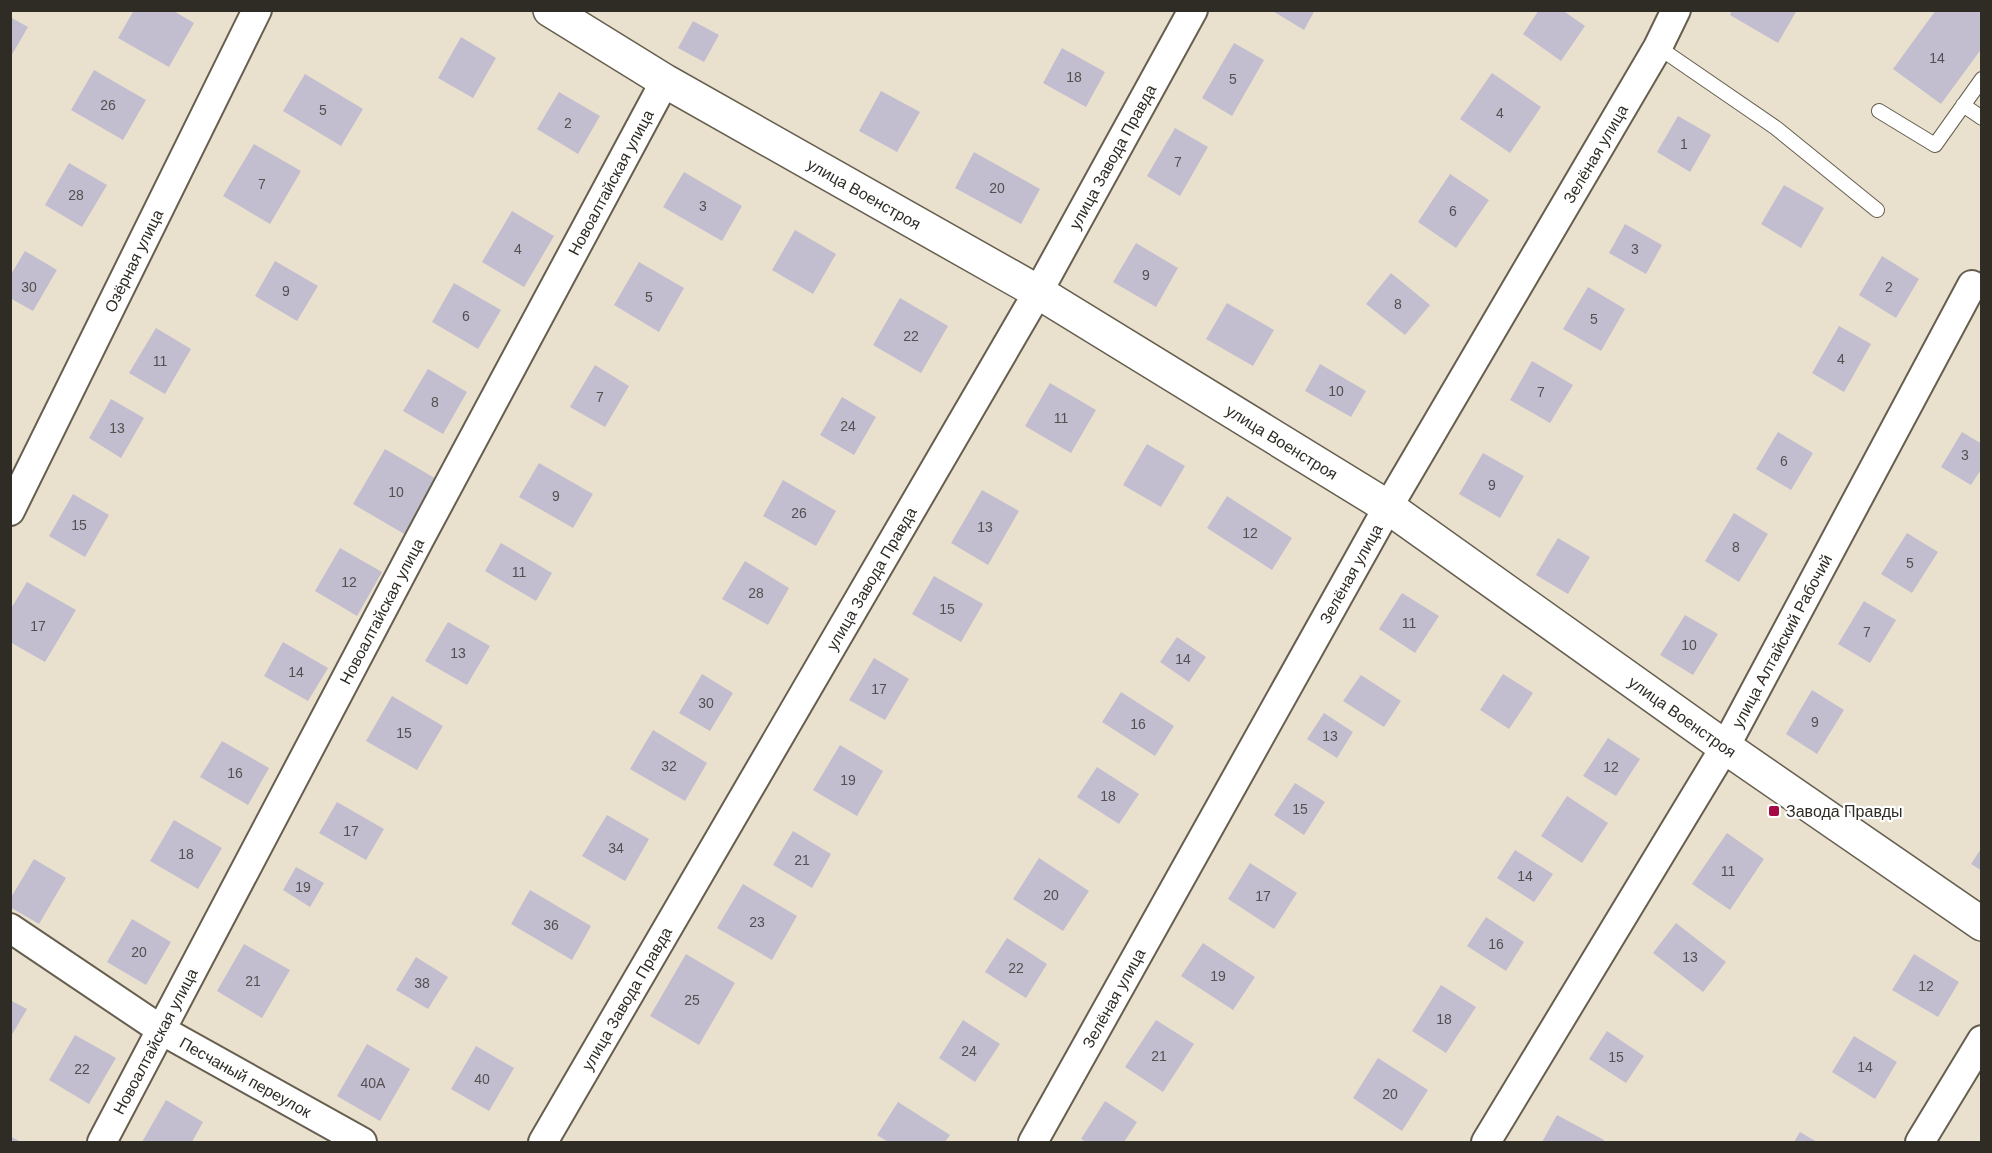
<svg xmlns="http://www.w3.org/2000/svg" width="1992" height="1153" font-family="Arial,sans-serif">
	<rect width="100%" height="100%" fill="#e9e1ce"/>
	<!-- building -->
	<path fill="#c3bdd0" d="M134 10H172L194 23 169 67 118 38Z
		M1271 10H1315L1304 30Z
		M1539 10H1562L1585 26 1561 61 1523 34Z
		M1732 10H1797L1778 43 1730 15Z
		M1936 10H1982V48L1941 104 1893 69Z
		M10 17 28 27 10 58Z
		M693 21 719 35 704 62 678 48Z
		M461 37 496 58 473 98 438 78Z
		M1234 43 1264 60 1232 116 1202 98Z
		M1062 48 1105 72 1086 107 1043 83Z
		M94 70 146 100 123 140 71 110Z
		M1492 73 1541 107 1510 153 1460 119Z
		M305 74 363 109 341 146 283 111Z
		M881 91 920 112 897 152 859 131Z
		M559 92 600 116 578 154 537 129Z
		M1678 116 1711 135 1690 172 1657 152Z
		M1175 128 1208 147 1180 196 1147 176Z
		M254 144 301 171 270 224 223 196Z
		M974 152 1040 189 1021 224 955 188Z
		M69 163 107 185 82 227 45 205Z
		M684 172 742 206 722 241 663 207Z
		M1450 174 1489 200 1456 248 1418 222Z
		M1784 185 1824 208 1801 248 1761 224Z
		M512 211 554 236 524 287 482 262Z
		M1625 224 1662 245 1646 274 1609 253Z
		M795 230 836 254 813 294 772 270Z
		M1136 243 1178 268 1156 307 1113 282Z
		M25 251 57 270 33 311 10 298V276Z
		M1882 256 1919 279 1896 318 1859 295Z
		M275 261 318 286 297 321 255 296Z
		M639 262 684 288 659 332 614 305Z
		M1391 273 1430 305 1405 335 1366 304Z
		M454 283 501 310 478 349 432 322Z
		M1588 287 1625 309 1601 351 1563 329Z
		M900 298 948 326 921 373 873 345Z
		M1227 303 1274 330 1253 366 1206 339Z
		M1839 326 1871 344 1844 392 1812 373Z
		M156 328 191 349 165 394 129 373Z
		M1532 361 1573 385 1550 423 1510 400Z
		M1320 364 1366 391 1351 417 1305 391Z
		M595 365 629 386 605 427 570 407Z
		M428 369 467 392 443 434 403 411Z
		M1050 383 1096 410 1071 453 1025 426Z
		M842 397 876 417 854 455 820 435Z
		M111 399 144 418 121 458 89 438Z
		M1778 432 1813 453 1791 490 1756 469Z
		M1962 432 1982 444V468L1971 485 1941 467Z
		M1147 444 1185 466 1161 507 1123 485Z
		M385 449 438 480 406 535 353 504Z
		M1483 453 1524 476 1500 518 1459 494Z
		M539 463 593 494 573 528 519 497Z
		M783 480 836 511 816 546 763 516Z
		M982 490 1019 511 988 565 951 543Z
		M73 494 109 515 85 557 49 536Z
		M1227 496 1292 538 1272 570 1207 528Z
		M1734 513 1768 534 1739 582 1705 561Z
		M1907 533 1938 552 1912 593 1881 574Z
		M1558 538 1590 557 1568 594 1536 575Z
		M501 543 552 573 536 601 485 571Z
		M340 548 382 572 357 616 315 591Z
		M745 561 789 588 768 625 722 599Z
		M934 576 983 604 961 642 912 614Z
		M27 582 76 610 45 662 10 642V610Z
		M1402 593 1439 616 1415 653 1379 629Z
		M1864 601 1896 620 1870 663 1838 644Z
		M1685 615 1718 634 1693 675 1660 655Z
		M448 622 490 646 467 685 425 661Z
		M1177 637 1206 657 1189 682 1160 662Z
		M283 642 328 668 308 701 264 676Z
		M874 658 909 679 885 720 849 700Z
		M702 674 733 693 710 731 679 713Z
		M1503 674 1533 693 1509 729 1480 710Z
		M1361 675 1401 701 1384 727 1343 701Z
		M1812 690 1844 710 1817 754 1786 734Z
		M1121 692 1174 726 1155 756 1102 722Z
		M392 696 443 726 417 770 366 741Z
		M1324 713 1353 732 1337 758 1307 739Z
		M653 730 707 763 685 801 630 769Z
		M1608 738 1640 759 1616 796 1583 776Z
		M222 741 269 768 248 805 200 777Z
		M840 745 883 771 857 816 813 790Z
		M1097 767 1139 794 1119 824 1077 797Z
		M1295 783 1325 802 1304 835 1274 815Z
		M1567 796 1608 823 1582 863 1541 836Z
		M337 802 384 829 366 860 319 833Z
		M607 815 649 839 625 881 582 856Z
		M174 820 222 848 198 889 150 861Z
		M793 831 831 854 812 888 773 865Z
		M1727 833 1764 859 1730 910 1692 884Z
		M1982 847V871L1971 864Z
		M1515 850 1553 874 1534 902 1497 878Z
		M1039 858 1089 891 1063 931 1013 899Z
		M34 859 66 878 39 924 10 907V899Z
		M1250 863 1297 893 1274 929 1228 899Z
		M296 867 324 883 310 907 283 890Z
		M743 884 797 916 772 960 717 928Z
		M530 890 591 926 572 960 511 924Z
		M1486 917 1524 942 1506 971 1467 946Z
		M132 919 171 942 146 985 107 962Z
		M1676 923 1726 962 1703 992 1653 953Z
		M1007 938 1047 964 1026 998 985 972Z
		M1203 943 1255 977 1233 1010 1181 976Z
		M244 944 290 970 262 1018 217 991Z
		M686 954 735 983 699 1045 650 1016Z
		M1914 954 1959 982 1938 1017 1892 990Z
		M416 957 448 977 428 1009 396 990Z
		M1441 985 1476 1007 1446 1053 1412 1031Z
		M10 1000 27 1009 10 1038Z
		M963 1020 1000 1044 975 1082 939 1058Z
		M1156 1020 1194 1044 1163 1092 1125 1067Z
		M1607 1031 1644 1056 1626 1083 1589 1059Z
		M75 1035 116 1058 89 1104 49 1080Z
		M1854 1036 1897 1062 1875 1099 1832 1072Z
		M367 1044 410 1069 380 1121 337 1096Z
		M476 1046 514 1068 489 1111 451 1089Z
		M1378 1058 1428 1090 1402 1131 1353 1098Z
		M166 1100 203 1122 192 1142H142Z
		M1105 1101 1137 1122 1124 1142H1086L1081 1139Z
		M898 1102 950 1135 945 1142H888L877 1135Z
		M1557 1115 1604 1140 1603 1142H1542Z
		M1800 1132 1817 1142H1794Z
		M10 1136 21 1142H10Z"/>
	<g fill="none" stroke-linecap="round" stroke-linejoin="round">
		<defs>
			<path id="service" d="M1658 47 1776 128 1877 210
				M1963 105 1982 118
				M1879 111 1935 145 1982 79"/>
			<g id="minor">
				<path id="s1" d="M10 511 257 10"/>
				<path id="s2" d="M10 928 163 1031 362 1142"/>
				<path id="s3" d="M102 1142 419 540 665 81"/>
				<path id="s4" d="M543 1142 1038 292 1193 10"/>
				<path id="s5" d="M1033 1142 1388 507 1658 47 1676 10"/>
				<path id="s6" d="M1486 1142 1725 747 1972 285"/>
				<path d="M1920 1142 1982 1040"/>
			</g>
			<g id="tertiary">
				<path id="s7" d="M550 10 665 81 1038 292 1388 507 1725 747 1982 924"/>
			</g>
		</defs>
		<!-- service casing -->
		<use href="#service" stroke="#665e4e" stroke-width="16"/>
		<!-- minor casing -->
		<use href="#minor" stroke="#665e4e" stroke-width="32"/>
		<!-- tertiary casing -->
		<use href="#tertiary" stroke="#665e4e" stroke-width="36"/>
		<!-- service -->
		<use href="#service" stroke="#fff" stroke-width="14"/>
		<!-- minor -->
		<use href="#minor" stroke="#fff" stroke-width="28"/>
		<!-- tertiary -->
		<use href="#tertiary" stroke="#fff" stroke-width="33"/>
	</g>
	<!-- markers -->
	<rect fill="#a40b45" stroke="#fff" stroke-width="2" x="1768" y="805" width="12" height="12" rx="3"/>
	<g text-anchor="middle" stroke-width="4.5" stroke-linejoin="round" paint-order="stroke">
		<!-- number labels -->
		<g font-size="14" fill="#545050">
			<text x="1937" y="63">14</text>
			<text x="1074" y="82">18</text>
			<text x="1233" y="84">5</text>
			<text x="108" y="110">26</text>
			<text x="323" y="115">5</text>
			<text x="1500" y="118">4</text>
			<text x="568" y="128">2</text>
			<text x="1684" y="149">1</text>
			<text x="1178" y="167">7</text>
			<text x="262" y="189">7</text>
			<text x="997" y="193">20</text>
			<text x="76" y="200">28</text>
			<text x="703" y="211">3</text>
			<text x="1453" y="216">6</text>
			<text x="518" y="254">4</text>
			<text x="1635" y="254">3</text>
			<text x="1146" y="280">9</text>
			<text x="29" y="292">30</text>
			<text x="1889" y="292">2</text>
			<text x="286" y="296">9</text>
			<text x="649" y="302">5</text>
			<text x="1398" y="309">8</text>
			<text x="466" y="321">6</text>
			<text x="1594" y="324">5</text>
			<text x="911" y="341">22</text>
			<text x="1841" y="364">4</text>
			<text x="160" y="366">11</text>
			<text x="1336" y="396">10</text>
			<text x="1541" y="397">7</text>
			<text x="600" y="402">7</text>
			<text x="435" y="407">8</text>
			<text x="1061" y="423">11</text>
			<text x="848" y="431">24</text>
			<text x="117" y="433">13</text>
			<text x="1965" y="460">3</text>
			<text x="1784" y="466">6</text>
			<text x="1492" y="490">9</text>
			<text x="396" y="497">10</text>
			<text x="556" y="501">9</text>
			<text x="799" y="518">26</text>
			<text x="79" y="530">15</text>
			<text x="985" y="532">13</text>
			<text x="1250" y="538">12</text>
			<text x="1736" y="552">8</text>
			<text x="1910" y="568">5</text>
			<text x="519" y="577">11</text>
			<text x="349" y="587">12</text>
			<text x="756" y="598">28</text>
			<text x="947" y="614">15</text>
			<text x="1409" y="628">11</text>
			<text x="38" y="631">17</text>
			<text x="1867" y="637">7</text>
			<text x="1689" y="650">10</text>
			<text x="458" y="658">13</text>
			<text x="1183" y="664">14</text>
			<text x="296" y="677">14</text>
			<text x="879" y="694">17</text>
			<text x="706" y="708">30</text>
			<text x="1815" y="727">9</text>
			<text x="1138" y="729">16</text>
			<text x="404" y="738">15</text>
			<text x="1330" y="741">13</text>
			<text x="669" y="771">32</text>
			<text x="1611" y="772">12</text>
			<text x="235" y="778">16</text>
			<text x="848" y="785">19</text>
			<text x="1108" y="801">18</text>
			<text x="1300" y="814">15</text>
			<text x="351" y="836">17</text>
			<text x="616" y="853">34</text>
			<text x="186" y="859">18</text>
			<text x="802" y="865">21</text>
			<text x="1728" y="876">11</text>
			<text x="1525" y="881">14</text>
			<text x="303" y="892">19</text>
			<text x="1051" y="900">20</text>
			<text x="1263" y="901">17</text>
			<text x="757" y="927">23</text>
			<text x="551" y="930">36</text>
			<text x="1496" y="949">16</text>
			<text x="139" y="957">20</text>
			<text x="1690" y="962">13</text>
			<text x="1016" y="973">22</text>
			<text x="1218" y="981">19</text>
			<text x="253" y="986">21</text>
			<text x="422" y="988">38</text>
			<text x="1926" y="991">12</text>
			<text x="692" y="1005">25</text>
			<text x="1444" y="1024">18</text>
			<text x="969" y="1056">24</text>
			<text x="1159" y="1061">21</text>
			<text x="1616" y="1062">15</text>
			<text x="1865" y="1072">14</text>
			<text x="82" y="1074">22</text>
			<text x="482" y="1084">40</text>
			<text x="373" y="1088">40А</text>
			<text x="1390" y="1099">20</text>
		</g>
		<!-- street labels -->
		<g font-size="16" fill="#2f2c25" stroke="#fff">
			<text dy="6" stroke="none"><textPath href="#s5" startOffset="1137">Зелёная улица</textPath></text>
			<text dy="6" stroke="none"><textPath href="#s4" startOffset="1138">улица Завода Правда</textPath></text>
			<text dy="6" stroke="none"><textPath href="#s3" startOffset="1086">Новоалтайская улица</textPath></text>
			<text dy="6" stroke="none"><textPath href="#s7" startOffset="364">улица Военстроя</textPath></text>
			<text dy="6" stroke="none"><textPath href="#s1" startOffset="279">Озёрная улица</textPath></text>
			<text dy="6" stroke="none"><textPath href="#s7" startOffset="850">улица Военстроя</textPath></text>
			<text dy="6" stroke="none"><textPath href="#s5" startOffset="651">Зелёная улица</textPath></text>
			<text dy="6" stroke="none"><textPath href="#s4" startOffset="652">улица Завода Правда</textPath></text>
			<text dy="6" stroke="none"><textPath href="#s3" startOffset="600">Новоалтайская улица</textPath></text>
			<text dy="6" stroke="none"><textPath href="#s6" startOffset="582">улица Алтайский Рабочий</textPath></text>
			<text dy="6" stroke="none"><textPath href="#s7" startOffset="1336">улица Военстроя</textPath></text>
			<text dy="6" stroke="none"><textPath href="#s4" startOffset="166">улица Завода Правда</textPath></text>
			<text dy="6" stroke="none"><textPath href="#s5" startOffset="165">Зелёная улица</textPath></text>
			<text dy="6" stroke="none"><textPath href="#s3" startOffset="114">Новоалтайская улица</textPath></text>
			<text dy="6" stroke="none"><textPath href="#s2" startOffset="279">Песчаный переулок</textPath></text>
		</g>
		<!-- poi labels -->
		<g font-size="16" fill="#2f2c25" stroke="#fff" text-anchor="start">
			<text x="1786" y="817">Завода Правды</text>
		</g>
	</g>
	<!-- border -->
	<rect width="1992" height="1153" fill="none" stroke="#2f2c25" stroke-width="24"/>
</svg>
